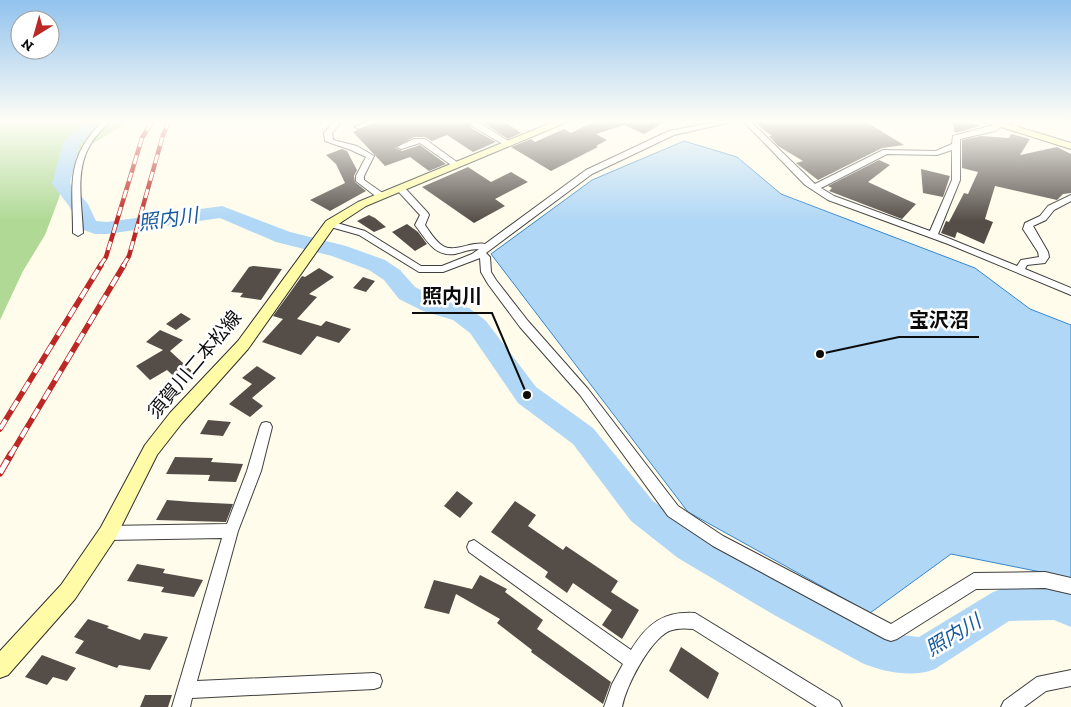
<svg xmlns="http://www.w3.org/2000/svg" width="1071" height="707" font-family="'Zilla Slab','Noto Sans JP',serif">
	<rect width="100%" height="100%" fill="#fffceb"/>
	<!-- forest -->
	<path fill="#afd995" d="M0 122H129L87 147 67 167 59 198 45 235 23 271 0 320Z"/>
	<!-- water -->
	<path fill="#b0d7f6" stroke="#3787cd" d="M684 141 737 157 781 194 975 268 1030 309 1071 325V578L951 554 870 613 688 512 491 254 592 180Z"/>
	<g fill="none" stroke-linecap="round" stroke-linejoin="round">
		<!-- river -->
		<path fill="#b0d7f6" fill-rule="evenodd" d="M85 122H103L80 144 70 183 88 204 96 221 107 222 222 206 290 232 346 246 385 260 400 270 415 287 439 299 469 308 486 321 536 387 593 428 653 501 700 536 878 632 919 637 993 592C1016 582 1048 583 1071 593V627L1054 620 1009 621 935 669C914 678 883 672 862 663L776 616 678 558 631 521 573 444 518 403 470 333 453 320 423 311 399 299 384 280 369 270 332 256 276 242 220 218 107 234H95L81 229 69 206 52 184 63 142Z"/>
	</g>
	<!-- building -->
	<path fill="#554e48" d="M377 122H471V128L496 142 473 152 447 135 432 141 425 137H414L395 148 402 151 420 145 446 164 429 171 410 157 385 166 353 132Z
		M482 122H505L521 133 508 139Z
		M593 122H664L644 134 624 125 596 134 607 140 596 146 598 147 590 151 551 171 511 147 531 139 535 142 564 129 571 133Z
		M754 122H866L904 145 882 148 818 180 796 163 803 161 778 146 769 136H772Z
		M952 122H969L980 126 955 133Z
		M1011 134 1030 139 1020 155 1057 147 1071 154V193L1063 194 1057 200 995 186 985 219 993 222 984 244 957 232 955 238 941 233 946 221 949 222 964 193 968 194 978 172 962 168V140L981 136 1009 138Z
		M342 149 347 151 357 170 354 176 355 182 366 191 330 211 310 200 345 183 336 164 326 155Z
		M879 160 890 165 868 182 916 204 902 219 829 191 832 188 828 186Z
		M468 167 491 182 511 172 528 182 495 199 505 206 474 223 422 187Z
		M921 169 950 176 943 197 923 193Z
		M369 215 375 218 386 227 374 232 357 221Z
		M407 224 418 232 427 244 415 251 392 232Z
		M253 266 282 269 261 300 240 297 243 293 231 292 249 267Z
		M319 268 334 277 309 294 317 297 297 319 321 326 326 321 351 329 339 343 317 336 301 355 262 342 283 319 273 316 302 276 305 277Z
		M363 277 375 281 366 292 353 288Z
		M181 313 191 319 176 330 166 324Z
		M160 330 183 340 170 351 195 374 181 383 167 370 150 380 136 366 163 350 146 342Z
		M257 366 276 378 252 398 263 406 250 417 229 404 252 384 242 378Z
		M208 420 231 422 223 436 200 434Z
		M175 457 213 458 211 462 243 464 236 482 208 481 210 475 166 474Z
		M457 491 473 503 460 518 444 506Z
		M167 500 192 502 233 504 226 522 156 520Z
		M515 501 536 515 528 526 563 550 566 546 618 581 611 592 639 610 622 639 602 625 612 610 573 583 567 593 545 577 548 572 491 532Z
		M137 564 165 569 163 573 203 580 194 597 161 592 164 587 127 581Z
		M480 575 507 589 505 592 543 620 537 629 611 682 603 704 531 652 532 650 497 623 500 619 456 594 449 614 424 608 434 580 472 589Z
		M88 619 109 626 107 628 140 640 144 633 168 637 150 670 119 665 117 668 75 653 84 641 74 637Z
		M681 647 719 673 708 699 669 671Z
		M42 655 76 668 67 681 53 677 47 685 25 677Z
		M145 695H172L168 707H140Z"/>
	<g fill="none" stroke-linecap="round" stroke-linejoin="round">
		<defs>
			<path id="street" d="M102 122H109C102 130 94 137 89 147 75 172 82 205 83 233L78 236 73 233C73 185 65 159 102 122Z
				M333 122 340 123 332 133 333 140 357 146 374 156 364 176V180L384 194V198H378L356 181V176L366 157 351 150 325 141 324 133Z
				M365 122H375L359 129 355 127Z
				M473 122H478L513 144 506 146 472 126Z
				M715 122H731L674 135 592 174 486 253 490 257 491 272 496 280 528 321 588 389 678 506 723 536 891 624 974 573 1045 572 1071 578V594L1045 588 976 589 897 639 891 641 885 639 713 546 668 516 580 395 520 327 488 284 481 272 480 258 443 272H419L359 235 327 226 325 224 330 221 365 231 421 266H442L472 254 479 249C470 249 463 252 455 254 434 257 426 239 415 225L420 215 397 190V186H403L428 213 429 215 425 225C430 232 435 241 443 246 454 253 472 241 485 244L586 170 669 131Z
				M744 122H751L815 184 883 150 936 151 952 144 953 136 1001 123V127L995 131 960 139V180L938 234 1017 266 1021 260 1039 257 1038 252 1023 229 1025 223 1040 216 1048 206 1071 195V201L1054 210 1046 220 1033 226 1048 252 1049 257 1045 263 1027 265 1025 269 1071 288V295L948 244 828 200 805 185ZM952 150V180L930 231 834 196 821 188 887 154 937 155Z
				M1015 122H1023L1015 128 1011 126Z
				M414 139H425L461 165 454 167 420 143 401 149 397 147Z
				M266 422 270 423 272 427 261 471 238 531 197 681 374 673 380 675 382 681 380 687 374 689 192 698 190 707H172L222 538 108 540 103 538 101 533 103 528 108 526 227 524 247 471 260 427 262 423Z
				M474 540 631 650C647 624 663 611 695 613L839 701 842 707H817L693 629C685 628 676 628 669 631 649 641 626 686 622 707H604L612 684 623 664 469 552 467 547 469 542Z
				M1071 670V686L1046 691 1024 707H1001L1004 701 1037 677Z"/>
			<path id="secondary" d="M553 122H567L366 206 334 227 248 349 182 423 157 455 115 539 75 599 8 675 0 678V651L61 585 101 527 145 445 170 413 238 341 326 221 358 202Z
				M985 122H1002L1071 143V149Z"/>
		</defs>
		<!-- street casing -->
		<use href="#street" stroke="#3f3f3f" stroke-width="2"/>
		<!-- secondary casing -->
		<use href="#secondary" stroke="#2e2e2e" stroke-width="2"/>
		<!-- street -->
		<use href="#street" fill="#fff" fill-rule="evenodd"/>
		<!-- secondary -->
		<use href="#secondary" fill="#fffba6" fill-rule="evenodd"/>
		<defs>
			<path id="rail-far2" d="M100 266 106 257 142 138 152 122
				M123 266 129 256 163 135 169 122"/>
			<path id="rail-far1" d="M0 429 101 265
				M10 456 124 265"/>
			<path id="rail" d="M0 473 11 454"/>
		</defs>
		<!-- rail-far2 casing -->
		<use href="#rail-far2" stroke="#bb2825" stroke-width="4.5"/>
		<!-- rail-far1 casing -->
		<use href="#rail-far1" stroke="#bb2825" stroke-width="5.5"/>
		<!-- rail casing -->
		<use href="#rail" stroke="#bb2825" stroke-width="7"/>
		<!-- rail-far2 -->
		<use href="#rail-far2" stroke="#fff" stroke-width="3" stroke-dasharray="9" stroke-linecap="butt"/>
		<!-- rail-far1 -->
		<use href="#rail-far1" stroke="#fff" stroke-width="4" stroke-dasharray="11" stroke-linecap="butt"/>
		<!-- rail -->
		<use href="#rail" stroke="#fff" stroke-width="5" stroke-dasharray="15" stroke-linecap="butt"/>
	</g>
	<!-- sky -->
	<linearGradient id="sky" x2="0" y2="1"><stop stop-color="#91c2ee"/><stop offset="0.55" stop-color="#fffef6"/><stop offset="1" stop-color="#fffef6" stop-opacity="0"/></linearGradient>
	<rect width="1071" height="221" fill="url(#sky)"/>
	<g text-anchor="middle" stroke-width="5" stroke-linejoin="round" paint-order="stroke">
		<!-- street labels -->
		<g font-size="19" fill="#0c0c0c" stroke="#fff">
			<text transform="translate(194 364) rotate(-50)" y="7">須賀川二本松線</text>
		</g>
		<!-- water labels -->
		<g font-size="20" font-style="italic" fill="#16599d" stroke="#fff">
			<text transform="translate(168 219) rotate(-8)" y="7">照内川</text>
			<text transform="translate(953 635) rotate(-31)" y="7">照内川</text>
		</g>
	</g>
	<!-- callouts -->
	<path fill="none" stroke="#0c0c0c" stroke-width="2" d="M527 395L492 313H412M820 354L899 337H979"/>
	<g fill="#0c0c0c" stroke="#fff" stroke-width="2">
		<circle cx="527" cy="395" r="5"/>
		<circle cx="820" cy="354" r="5"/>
	</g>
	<g font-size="20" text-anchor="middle" font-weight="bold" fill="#0c0c0c" stroke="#fff" stroke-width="5" stroke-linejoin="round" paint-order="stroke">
		<text x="452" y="303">照内川</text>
		<text x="939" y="327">宝沢沼</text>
	</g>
	<!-- north arrow -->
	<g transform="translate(35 35) rotate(217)"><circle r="24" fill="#ffffff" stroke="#9e9e9e"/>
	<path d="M0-4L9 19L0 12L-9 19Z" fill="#bb2825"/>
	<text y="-8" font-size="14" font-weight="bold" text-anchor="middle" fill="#0c0c0c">N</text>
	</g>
</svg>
